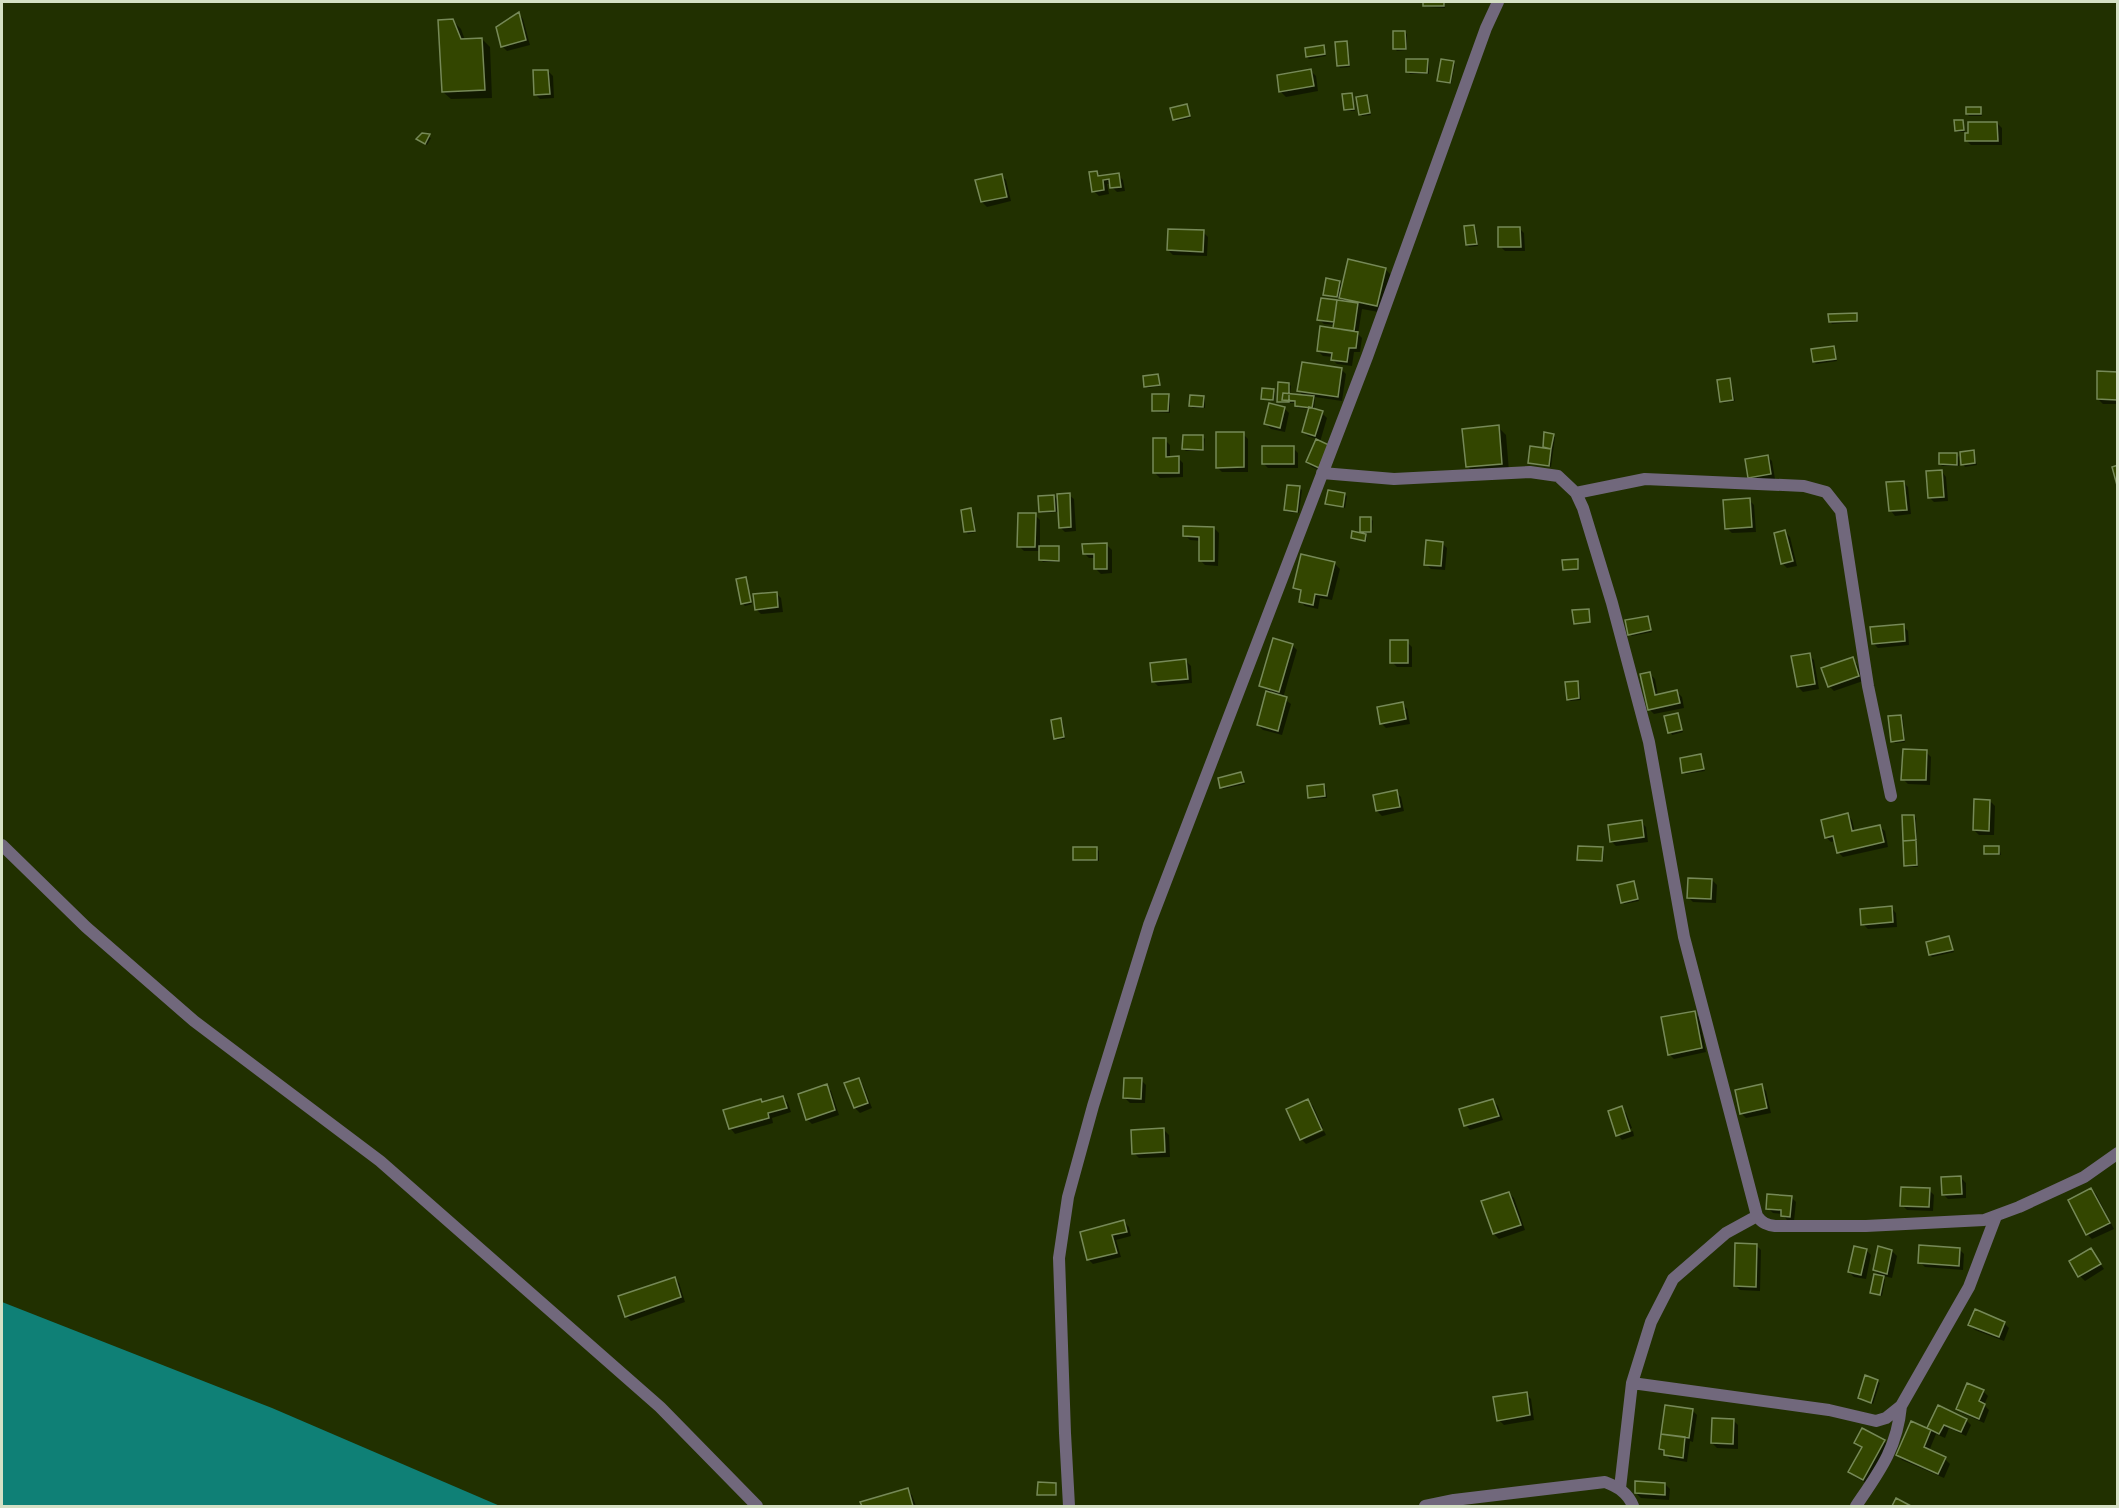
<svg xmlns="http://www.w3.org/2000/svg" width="2119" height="1508" font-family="Overpass,sans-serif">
	<rect width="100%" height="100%" fill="#213000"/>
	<!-- water -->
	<path fill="#0f8076" d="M2 1302 272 1408 500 1506H2Z"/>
	<!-- shadow -->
	<path fill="#0007" d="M1424 2H1445V8L1426 7Z
		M519 14 523 19 530 45 507 51 502 46Z
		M453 21 461 29 465 40 482 39 490 47 492 98 451 99 443 92Z
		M1405 32 1407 34V50L1397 51 1395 49Z
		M1346 43 1348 45 1350 67 1340 68 1338 65Z
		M1323 46 1326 56 1309 59 1307 57Z
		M1427 60 1429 62V74H1410L1408 72Z
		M1453 62 1455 64 1451 84 1441 82 1439 80Z
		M548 71 553 76 554 98 540 99 535 94Z
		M1311 71 1316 76 1318 91 1286 97 1281 92 1278 76Z
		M1351 95 1353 97 1355 111H1347L1345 109Z
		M1367 97 1371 115 1362 116 1360 114Z
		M1186 106 1191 118 1176 121 1174 119Z
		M1981 109 1982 116H1969L1967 114Z
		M1962 121 1965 132H1958L1956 130Z
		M1997 123 2002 128V145H1971L1966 140 1969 134Z
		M423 134 431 138 427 145 420 141Z
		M1097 172 1101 177 1118 175 1123 180 1125 191 1117 192 1112 187 1111 184H1107L1109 194 1099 196 1094 191Z
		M1001 175 1006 180 1011 201 987 207 982 202Z
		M1474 227 1476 229 1478 246 1469 247 1467 245Z
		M1519 228 1524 233 1525 251H1505L1500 246Z
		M1203 232 1208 237 1207 256 1173 255 1168 250Z
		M1385 269 1393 277 1384 313 1362 309 1358 334 1362 338 1360 352H1354L1352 366 1337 364 1332 359 1333 357 1323 356 1318 351 1334 330 1335 325 1324 324 1319 319 1346 303 1339 297V298L1325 295 1340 282 1343 286Z
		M1856 314 1858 322 1832 324 1830 321Z
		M1834 347 1837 361 1816 364 1814 362Z
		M1341 369 1346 374 1342 401 1315 397 1314 410 1322 413 1327 418 1320 442 1324 472 1312 467 1307 462 1317 439 1308 436 1303 432 1310 409 1298 408 1296 403H1281L1279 401 1289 384 1291 386 1290 395 1305 397 1299 391Z
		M2117 373 2118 404H2103L2098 399Z
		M1158 376 1161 386 1148 388 1145 386Z
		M1729 380 1731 382 1735 401 1723 403 1721 401Z
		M1273 391 1275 393 1274 401 1263 398Z
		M1168 396 1170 398V413L1155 412 1153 410Z
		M1203 397 1205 399V408H1193L1191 406Z
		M1284 408 1289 413 1285 432 1271 429 1266 424Z
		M1498 427 1506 435 1509 471 1475 474 1467 466Z
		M1243 434 1248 439V472H1222L1217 467Z
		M1546 434 1555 437 1551 467 1531 464 1529 462 1544 450Z
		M1203 437 1205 439 1204 451H1186L1183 449Z
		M1165 440 1170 445V458H1178L1183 463V477L1160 478 1155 473Z
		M1293 448 1298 453V468H1268L1263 463Z
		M1973 452 1977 465 1965 467 1963 464Z
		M1957 455 1959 457V466H1942L1940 464Z
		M1767 456 1772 461 1775 479 1754 482 1750 477Z
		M1942 472 1946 477 1948 501 1934 502 1929 497Z
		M1903 482 1908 487 1911 514 1895 516 1891 511Z
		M1299 488 1302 490 1299 513 1287 512 1285 510Z
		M1344 494 1347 496 1345 508 1327 503Z
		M1069 495 1074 499 1076 531 1065 532 1060 527 1059 512 1042 513 1040 511 1054 496 1059 501Z
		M1749 500 1754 505 1756 532 1732 533 1727 528Z
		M971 510 973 512 976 532 968 534 966 532Z
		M1035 515 1040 520V548H1058L1060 550V562H1043L1041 560V551H1024L1019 546Z
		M1371 519 1373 521 1372 533H1363L1361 531Z
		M1214 528 1219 533 1218 566 1205 565 1200 560 1201 541 1190 540 1185 535Z
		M1785 532 1790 537 1797 566 1787 568 1782 563Z
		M1365 535 1367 537 1366 542 1353 538Z
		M1442 543 1447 548 1445 570 1431 569 1426 564Z
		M1107 545 1112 550V573L1101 574 1096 569V558H1089L1084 553Z
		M1302 556 1335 564 1340 569 1332 600 1320 598 1318 609 1305 606 1300 601 1302 593 1295 587Z
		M1577 560 1579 562V570L1566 571 1564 569Z
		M745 579 752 604 745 606 743 604Z
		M776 593 781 598 783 612 761 614 756 609Z
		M1647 617 1652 632 1632 636 1630 634Z
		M1903 626 1908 631 1909 645 1878 648 1873 643Z
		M1407 642 1412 647V667H1397L1392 662Z
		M1292 645 1297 650 1283 698 1291 704 1282 735 1263 730 1258 725 1268 691 1261 686Z
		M1809 655 1814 660 1819 689 1803 692 1798 687Z
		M1852 659 1857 664 1863 681 1834 691 1829 686Z
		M1186 661 1191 666 1192 683 1158 686 1153 681Z
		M1650 674 1655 679 1658 696 1677 692 1682 697 1684 708 1654 714 1649 709Z
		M1577 682 1579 684 1581 700 1570 701 1568 699Z
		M1402 704 1407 709 1410 724 1386 728 1381 723Z
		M1677 714 1683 732 1672 735 1666 717Z
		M1901 716 1903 718 1905 742 1895 743 1893 741Z
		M1060 720 1063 722 1065 739 1057 740 1055 738Z
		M1926 752 1931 757 1930 785 1908 784 1903 779Z
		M1701 756 1705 771 1685 774 1683 772Z
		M1241 774 1245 784 1223 789 1221 787Z
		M1324 786 1326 788 1327 798 1311 799 1309 797Z
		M1396 792 1401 797 1404 811 1382 816 1377 811Z
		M1990 801 1995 806 1994 835H1979L1974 830Z
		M1847 815 1852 820 1855 832 1880 827 1885 831 1888 847 1843 857 1838 852 1836 841 1831 842 1826 837Z
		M1914 816 1916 818 1918 867H1908L1906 865Z
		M1641 822 1646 827 1648 842 1616 846 1611 841Z
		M1999 847 2001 855H1988L1986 853Z
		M1097 849 1099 851V861H1077L1075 859Z
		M1602 849 1604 851 1603 862 1581 861 1579 859Z
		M1712 880 1717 885 1716 903 1693 902 1688 897Z
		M1633 883 1639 901 1624 904 1622 902Z
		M1891 908 1896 913 1897 927 1868 929 1863 924Z
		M1949 938 1954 952 1932 957 1930 955Z
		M1694 1012 1699 1017 1706 1052 1674 1059 1669 1054Z
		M858 1080 863 1085 872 1108 860 1113 855 1108Z
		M1141 1080 1146 1085 1145 1103H1130L1125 1098Z
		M826 1086 831 1091 839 1115 812 1124 807 1119Z
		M1761 1086 1766 1091 1771 1113 1746 1118 1741 1113Z
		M783 1098 788 1103 791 1112 772 1118 773 1123 735 1134 731 1129 725 1111 761 1100 764 1103Z
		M1308 1101 1313 1106 1323 1128 1301 1137Z
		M1493 1101 1498 1106 1503 1120 1470 1130 1466 1125Z
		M1621 1108 1626 1113 1632 1128 1618 1133V1135H1617Z
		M1164 1130 1169 1135 1170 1157 1139 1158 1134 1153Z
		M1324 1131 1326 1135 1306 1144 1302 1140Z
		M1633 1131 1634 1136 1622 1140 1619 1136Z
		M1961 1178 1966 1183V1198L1948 1199 1943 1194Z
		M2091 1189 2096 1194 2114 1229 2092 1239 2087 1234 2070 1200Z
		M1929 1190 1934 1195 1933 1211 1907 1210 1902 1205Z
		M1509 1193 1514 1198 1525 1230 1499 1239 1494 1234 1483 1202Z
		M1791 1197 1796 1202 1794 1221 1787 1220 1782 1214 1773 1213 1768 1208Z
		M1124 1222 1129 1227 1131 1236 1116 1240 1121 1257 1093 1264 1088 1259Z
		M1756 1245 1761 1250 1760 1291 1740 1290 1735 1285Z
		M1959 1249 1964 1254 1963 1270 1925 1267 1920 1262Z
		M1866 1250 1871 1255 1866 1279 1854 1277 1849 1272Z
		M2091 1250 2104 1269 2085 1281 2080 1276Z
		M1892 1251 1897 1256 1892 1278 1880 1275 1885 1280 1882 1296 1874 1294 1872 1292 1882 1277 1874 1270Z
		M674 1278 679 1283 685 1302 631 1321 626 1316Z
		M2004 1323 2009 1328 2004 1341 1975 1330 1970 1325Z
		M1866 1377 1880 1383 1873 1404 1859 1398Z
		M1983 1391 1988 1396 1984 1405 1989 1410 1984 1423 1962 1413 1957 1408Z
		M1526 1394 1531 1399 1534 1420 1504 1425 1499 1420Z
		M1939 1407 1966 1420 1971 1425 1966 1436 1949 1428 1945 1438 1936 1434 1929 1451 1945 1459 1950 1464 1944 1478 1902 1460 1897 1455 1928 1430Z
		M1692 1410 1697 1415 1693 1442 1690 1441 1687 1462 1670 1459 1660 1449Z
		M1733 1420 1738 1425V1449L1717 1448 1712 1443Z
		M1884 1441 1889 1446 1868 1484 1855 1477 1850 1472 1863 1448 1856 1442Z
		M1055 1484 1057 1486V1496H1041L1039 1494Z
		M1665 1484 1670 1489 1669 1500 1641 1498 1636 1493Z
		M907 1490 912 1495 916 1506H863L862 1503Z"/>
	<!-- building -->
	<path fill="#334600" stroke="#768957" stroke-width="1.5" d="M1423 2H1444V6H1423Z
		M519 12 526 40 501 47 496 27Z
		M453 19 461 39 482 38 485 90 442 92 438 20Z
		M1393 31H1405L1406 49H1393Z
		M1347 41 1349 65 1337 66 1335 42Z
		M1324 45 1325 54 1306 57 1305 48Z
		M1406 59H1428L1427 73 1406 72Z
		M1441 59 1454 61 1450 83 1437 81Z
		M1311 69 1314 86 1279 92 1277 75Z
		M533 70H548L550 94 534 95Z
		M1352 93 1354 109 1344 110 1342 94Z
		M1367 95 1370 113 1359 115 1356 97Z
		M1187 104 1190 116 1173 120 1170 108Z
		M1966 107H1981V114H1966Z
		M1954 120H1963L1964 130 1955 131Z
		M1968 122H1997L1998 141H1965V133H1968Z
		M422 133 430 134 425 144 416 139Z
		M1097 171 1098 176 1119 173 1121 187 1110 188 1109 179 1103 180 1104 190 1092 192 1089 172Z
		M1002 174 1007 197 981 202 975 180Z
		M1474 225 1477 244 1466 245 1464 226Z
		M1498 227H1520L1521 247H1498Z
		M1168 229 1204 230 1203 252 1167 250Z
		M1348 259 1386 268 1377 306 1339 298Z
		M1326 278 1340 281 1337 297 1323 295Z
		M1321 298 1337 300 1334 322 1317 320Z
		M1337 300 1358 303 1354 331 1333 328Z
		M1857 313V321L1829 322 1828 314Z
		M1320 326 1358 332 1356 348H1349L1347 362 1331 360 1332 353 1317 351Z
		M1834 346 1836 359 1813 362 1811 349Z
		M1302 362 1342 368 1338 397 1297 391Z
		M2097 371 2118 372 2117 400 2097 399Z
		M1158 374 1160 385 1144 387 1143 376Z
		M1730 378 1733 400 1720 402 1717 380Z
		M1278 382 1289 383V402H1277Z
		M1262 388 1274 389 1273 400 1261 399Z
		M1283 393 1314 396 1312 408 1295 406V401L1282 400Z
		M1152 394H1169L1168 411H1152Z
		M1190 395 1204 396 1203 407 1189 406Z
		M1269 403 1285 407 1280 428 1264 424Z
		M1309 407 1323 411 1315 436 1302 432Z
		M1499 425 1502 464 1466 467 1462 429Z
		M1216 432H1244V467L1216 468Z
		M1544 432 1554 434 1551 449 1543 447Z
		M1183 435H1203V450L1182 449Z
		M1153 438H1166V457L1179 456V473H1153Z
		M1316 439 1329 445 1319 468 1306 462Z
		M1262 446H1294V464H1262Z
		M1530 446 1551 449 1549 466 1528 463Z
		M1974 450 1975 463 1961 465 1960 452Z
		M1939 453H1957V465L1939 464Z
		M1768 455 1771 474 1748 478 1745 459Z
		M2118 465V489L2112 467Z
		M1942 470 1944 497 1928 498 1926 471Z
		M1904 481 1907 510 1889 511 1886 482Z
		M1287 485 1300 486 1297 512 1284 510Z
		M1328 490 1345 493 1343 507 1325 504Z
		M1070 493 1071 527 1059 528 1057 494Z
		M1054 495 1055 511 1039 512 1038 496Z
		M1750 498 1752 527 1725 529 1723 500Z
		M971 508 975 531 964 532 961 510Z
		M1018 513H1036L1035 547H1017Z
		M1360 517H1371V532H1360Z
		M1183 526 1214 527V561H1199V537L1183 536Z
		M1785 530 1793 561 1781 564 1774 533Z
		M1352 531 1366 534 1365 541 1351 538Z
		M1426 540 1443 542 1441 566 1424 565Z
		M1107 543V569H1094V554H1083L1082 544Z
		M1039 546H1059V561L1039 560Z
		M1301 554 1335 562 1327 596 1315 594 1313 605 1299 602 1301 590 1293 588Z
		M1578 559V569L1563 570 1562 560Z
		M746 577 751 602 741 604 736 579Z
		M777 592 778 607 755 610 753 594Z
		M1589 609 1590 622 1574 624 1572 610Z
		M1648 616 1651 630 1628 635 1625 620Z
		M1904 624 1905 641 1872 644 1870 627Z
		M1273 638 1293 644 1279 692 1259 686Z
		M1390 640H1408V663H1390Z
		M1810 653 1815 684 1797 687 1791 656Z
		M1853 657 1859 676 1828 687 1821 668Z
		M1186 659 1188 679 1152 682 1150 663Z
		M1650 672 1655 695 1677 690 1680 703 1648 710 1640 674Z
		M1578 681 1579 698 1567 700 1565 682Z
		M1266 691 1287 697 1278 731 1257 725Z
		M1403 702 1406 719 1380 724 1377 707Z
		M1678 713 1682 730 1668 733 1664 716Z
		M1901 715 1904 740 1891 742 1888 716Z
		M1061 718 1064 737 1054 739 1051 720Z
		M1903 749 1927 750 1926 780H1901Z
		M1701 754 1704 769 1682 773 1680 758Z
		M1241 772 1244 782 1220 788 1218 778Z
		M1324 784 1325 796 1308 798 1307 786Z
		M1397 790 1400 807 1376 811 1373 795Z
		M1974 799 1990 800 1989 831 1973 830Z
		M1848 813 1852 831 1880 825 1884 842 1837 853 1833 836 1825 838 1821 820Z
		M1902 815H1914L1916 840 1903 841Z
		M1642 820 1644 837 1610 842 1608 825Z
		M1916 840 1917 865 1904 866 1903 841Z
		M1578 846 1603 847 1602 861 1577 860Z
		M1984 846H1999V854H1984Z
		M1073 847H1097V860H1073Z
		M1688 878 1712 879 1711 899 1687 898Z
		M1634 881 1638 899 1621 903 1617 885Z
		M1892 906 1893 922 1861 925 1860 909Z
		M1949 936 1953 950 1929 955 1926 942Z
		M1695 1011 1702 1048 1668 1055 1661 1017Z
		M859 1078 868 1103 854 1108 844 1083Z
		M1124 1078H1142L1141 1099 1123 1098Z
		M827 1084 835 1110 806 1120 798 1094Z
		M1762 1084 1767 1108 1740 1114 1735 1090Z
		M783 1096 787 1108 768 1113 769 1118 729 1129 723 1110 761 1099 762 1102Z
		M1308 1099 1322 1130 1300 1140 1286 1109Z
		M1493 1099 1499 1116 1464 1126 1459 1109Z
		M1622 1106 1630 1131 1616 1136 1608 1111Z
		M1164 1128 1165 1152 1132 1154 1131 1130Z
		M1961 1176 1962 1194 1942 1195 1941 1177Z
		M1901 1187 1930 1188 1929 1207 1900 1206Z
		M2091 1188 2110 1223 2086 1235 2068 1200Z
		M1509 1192 1521 1225 1493 1234 1481 1201Z
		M1767 1194 1792 1196 1790 1217 1781 1216V1210L1766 1209Z
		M1124 1220 1127 1232 1112 1235 1117 1253 1087 1260 1080 1232Z
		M1735 1243 1757 1244 1756 1287 1734 1286Z
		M1919 1245 1960 1248 1959 1266 1918 1263Z
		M1854 1246 1867 1249 1861 1275 1848 1272Z
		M1878 1246 1892 1250 1887 1274 1873 1270Z
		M2091 1248 2101 1264 2078 1277 2069 1261Z
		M1874 1274 1884 1276 1880 1295 1870 1293Z
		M675 1277 681 1297 625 1317 618 1296Z
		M1975 1309 2005 1322 1999 1337 1968 1325Z
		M1865 1375 1878 1380 1871 1403 1858 1398Z
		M1967 1383 1984 1390 1979 1401 1985 1404 1979 1419 1956 1409Z
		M1527 1392 1530 1415 1497 1421 1493 1397Z
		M1665 1405 1693 1409 1689 1438 1661 1434Z
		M1938 1405 1967 1419 1961 1432 1944 1425 1939 1434 1927 1428Z
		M1712 1418 1734 1419 1733 1444 1711 1443Z
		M1911 1421 1931 1430 1924 1447 1946 1457 1938 1474 1896 1455Z
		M1862 1428 1885 1440 1863 1480 1848 1472 1862 1447 1854 1443Z
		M1661 1434 1685 1437 1683 1458 1664 1455V1450L1659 1449Z
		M1635 1481 1665 1483V1495L1635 1493Z
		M1038 1482 1056 1483V1495H1037Z
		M908 1488 913 1506H862L860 1502Z
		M1896 1498 1911 1506H1892Z"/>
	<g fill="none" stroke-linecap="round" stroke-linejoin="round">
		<!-- street -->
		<path stroke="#71687c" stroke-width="12" d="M1322 473 1394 479 1530 472 1558 476 1576 493 1583 508 1612 603 1649 742 1684 937 1757 1216C1762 1223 1767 1225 1775 1226H1866L1984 1220 2019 1207 2084 1177 2118 1153
			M1576 493 1645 479 1804 486 1826 492 1841 511 1868 686 1891 796
			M2 845 86 927 194 1021 380 1161 660 1407 757 1506
			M1632 1383 1829 1410 1876 1421 1886 1418 1901 1406 1969 1287 1996 1216
			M1620 1488 1632 1383 1651 1322 1673 1279 1726 1233 1757 1216
			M1069 1506 1065 1433 1059 1258 1068 1197 1093 1106 1149 925 1367 357 1486 28 1498 2
			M1425 1506 1454 1500 1605 1482C1618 1487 1628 1493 1633 1506
			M1856 1506C1879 1472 1897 1449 1901 1406"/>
	</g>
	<!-- border -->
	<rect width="2119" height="1508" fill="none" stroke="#d5e0c5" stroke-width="6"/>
</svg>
